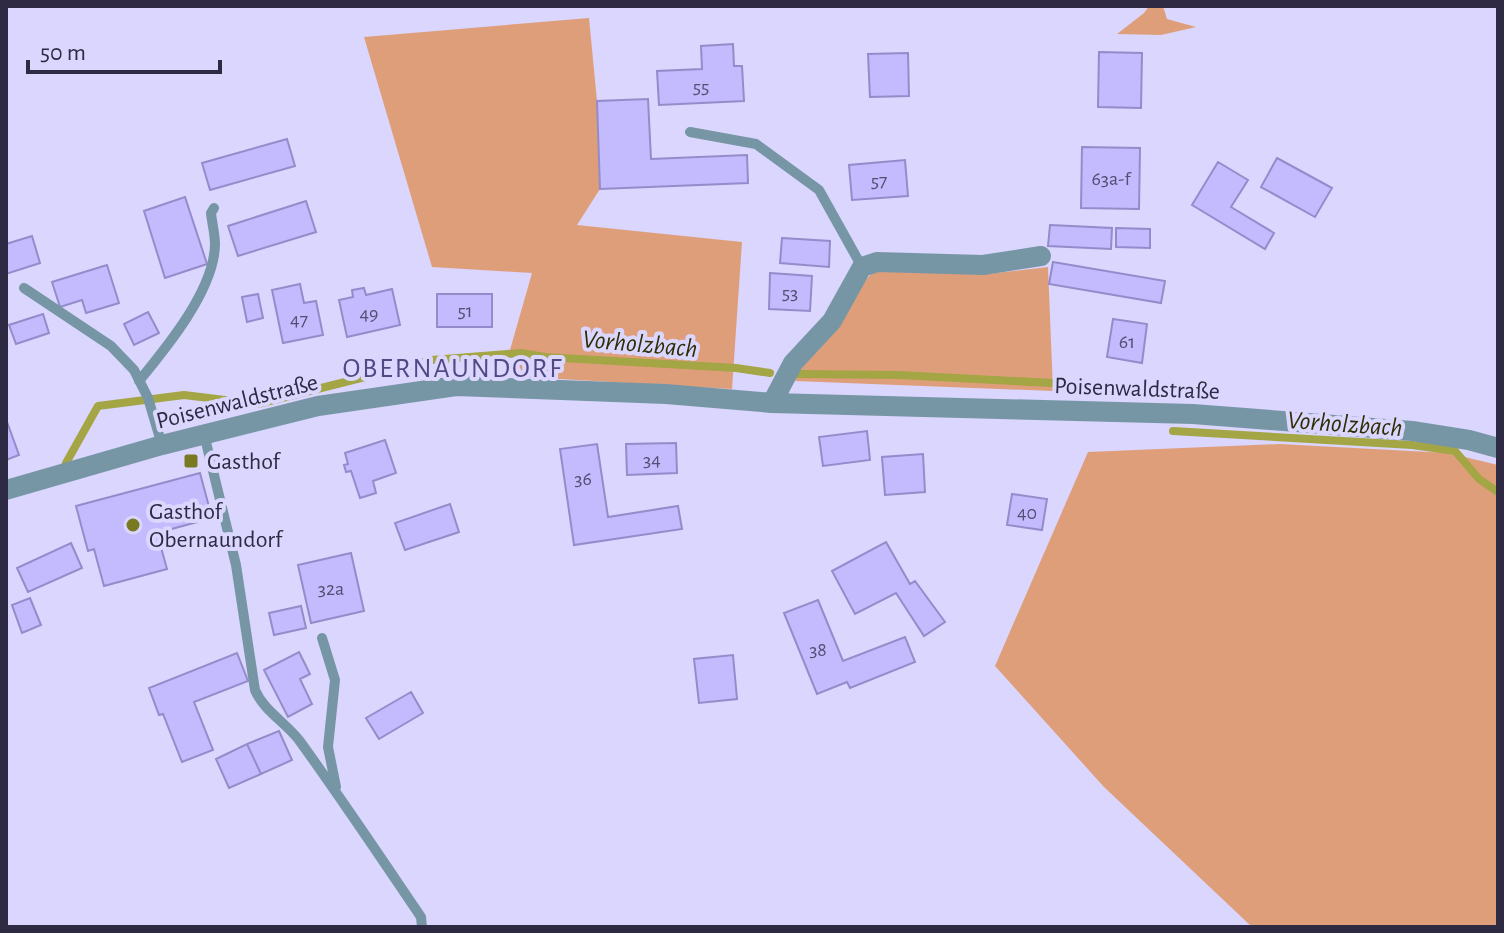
<svg xmlns="http://www.w3.org/2000/svg" width="1504" height="933" font-family="'Alegreya Sans',sans-serif">
	<rect width="100%" height="100%" fill="#dad6fe"/>
	<!-- green -->
	<path fill="#df9e7a" d="M1149 6H1163L1167 19 1196 27 1161 35 1117 34 1144 13Z
		M589 18 597 101 600 189 577 225 742 242 732 389 525 377 510 350 532 273 432 267 364 37Z
		M1048 267 1053 391 795 381C812 344 846 301 874 271L987 274Z
		M1280 444 1448 453 1498 465V927H1252L1104 787 995 666 1088 452Z"/>
	<g fill="none" stroke-linecap="round" stroke-linejoin="round">
		<!-- stream -->
		<path stroke="#a4a545" stroke-width="8" d="M796 374 899 375 1071 384
			M1173 431 1412 445 1455 451 1479 479 1498 492
			M66 463 98 406 184 395 258 404 432 360 521 353 545 357 736 368 770 373"/>
	</g>
	<!-- building -->
	<path fill="#c3bbfd" stroke="#948cca" stroke-width="2" d="M733 44 734 66H742L744 101 659 105 657 71 702 69 701 46Z
		M1099 52 1142 53 1141 108 1098 107Z
		M908 53 909 96 870 97 868 54Z
		M648 99 651 159 747 155 748 183 600 189 597 101Z
		M287 139 295 166 210 190 202 163Z
		M1082 147 1140 148 1139 209 1081 208Z
		M1277 158 1332 188 1315 217 1261 187Z
		M905 160 908 196 852 200 849 165Z
		M1218 162 1248 180 1231 207 1274 233 1265 249 1192 205Z
		M185 197 207 264 165 278 144 211Z
		M306 201 316 232 238 256 228 226Z
		M1050 225 1112 228 1111 249 1048 246Z
		M1116 228 1150 229V248L1116 247Z
		M32 236 40 263 6 274V244Z
		M782 238 830 241 829 267 780 263Z
		M1053 262 1165 281 1161 303 1049 284Z
		M107 265 119 303 86 313 82 300 60 307 52 282Z
		M770 273 812 276 810 311 769 309Z
		M300 284 304 303 316 301 323 335 283 343 272 290Z
		M364 288 366 295 392 289 400 325 347 337 339 300 353 297 352 290Z
		M258 294 263 318 247 322 242 297Z
		M437 294H492V327H437Z
		M148 312 159 333 134 345 124 324Z
		M43 314 49 333 16 344 9 325Z
		M1113 319 1147 324 1142 363 1107 357Z
		M6 419 19 455 6 460Z
		M867 431 870 460 823 466 819 437Z
		M385 440 396 473 373 481 376 493 360 498 351 471 346 472 344 465 348 464 345 453Z
		M676 443 677 473 627 475 626 444Z
		M597 444 608 517 678 506 682 529 574 545 560 449Z
		M923 454 925 492 885 495 882 457Z
		M200 473 212 518 157 533 167 569 104 586 94 549 88 551 76 506Z
		M1012 494 1047 499 1042 530 1007 525Z
		M450 504 459 532 405 550 395 523Z
		M886 542 910 584 915 581 945 622 924 636 896 593 855 614 832 571Z
		M71 543 82 568 28 592 17 568Z
		M351 553 364 611 311 623 298 565Z
		M30 598 41 625 22 633 12 605Z
		M818 600 843 661 905 637 915 662 850 688 847 682 817 694 784 613Z
		M301 606 306 628 274 635 269 613Z
		M299 652 310 674 300 679 312 704 288 717 264 670Z
		M237 653 248 681 194 702 213 750 182 762 163 714 159 715 149 688Z
		M733 655 737 699 699 703 694 659Z
		M411 692 423 713 379 739 366 718Z
		M279 731 292 760 261 774 247 744Z
		M247 744 261 774 229 788 216 759Z"/>
	<g fill="none" stroke-linecap="round" stroke-linejoin="round">
		<!-- service -->
		<path stroke="#7796a5" stroke-width="10" d="M690 132 756 144 819 190 862 267
			M24 288 111 346 134 370 148 398 162 445
			M139 381C167 347 214 290 215 245 215 234 212 223 211 213L214 208
			M204 434 236 565 255 690C264 711 285 722 299 740 341 798 381 858 421 917L422 927
			M322 638 335 680 328 747 336 787"/>
		<!-- minor -->
		<path stroke="#7796a5" stroke-width="20" d="M772 403 793 363 832 321 862 267 877 262 983 265 1041 256"/>
		<!-- tertiary -->
		<path stroke="#7796a5" stroke-width="20" d="M6 490 162 445 318 406 456 386 666 394 772 403 1193 414 1412 431 1469 440 1498 448"/>
	</g>
	<!-- markers -->
	<g fill="#797921" stroke="#dad6fe" stroke-width="3">
		<rect x="183" y="453" width="16" height="16" rx="4"/>
		<circle cx="133" cy="525" r="8"/>
	</g>
	<g text-anchor="middle" stroke-width="8" stroke-linejoin="round" paint-order="stroke">
		<!-- number labels -->
		<g font-size="20" fill="#534e72">
			<text x="701" y="93">55</text>
			<text x="1111" y="185">63a-f</text>
			<text x="879" y="187">57</text>
			<text x="790" y="299">53</text>
			<text x="465" y="317">51</text>
			<text x="369" y="320">49</text>
			<text x="299" y="326">47</text>
			<text x="1127" y="348">61</text>
			<text x="652" y="466">34</text>
			<text x="583" y="485">36</text>
			<text x="1027" y="519">40</text>
			<text x="331" y="595">32a</text>
			<text x="818" y="656">38</text>
		</g>
		<!-- street labels -->
		<g font-size="24" fill="#2e2a44" stroke="#dad6fe">
			<text transform="translate(1137 388) rotate(2)" y="8">Poisenwaldstraße</text>
			<text transform="translate(237 401) rotate(-14)" y="8">Poisenwaldstraße</text>
		</g>
		<!-- poi labels -->
		<g font-size="24" fill="#2e2a44" stroke="#dad6fe" text-anchor="start">
			<text x="207" y="469">Gasthof</text>
			<text x="149" y="519">Gasthof<tspan x="149" dy="28">Obernaundorf</tspan></text>
		</g>
		<!-- water labels -->
		<g font-size="26" font-style="italic" fill="#2e2e04" stroke="#dad6fe">
			<text transform="translate(640 343) rotate(5)" y="9">Vorholzbach</text>
			<text transform="translate(1345 423) rotate(4)" y="9">Vorholzbach</text>
		</g>
		<!-- quarter labels -->
		<g font-size="28" letter-spacing="2" fill="#534982" stroke="#dad6fe">
			<text x="453" y="377">OBERNAUNDORF</text>
		</g>
	</g>
	<!-- border -->
	<rect width="1504" height="933" fill="none" stroke="#2e2a44" stroke-width="16"/>
	<!-- scale -->
	<path d="M28 60v12h192v-12" fill="none" stroke="#2e2a44" stroke-width="4"/>
	<text x="40" y="60" font-size="24" fill="#2e2a44" stroke="#dad6fe" stroke-width="6" paint-order="stroke">50 m</text>
</svg>
